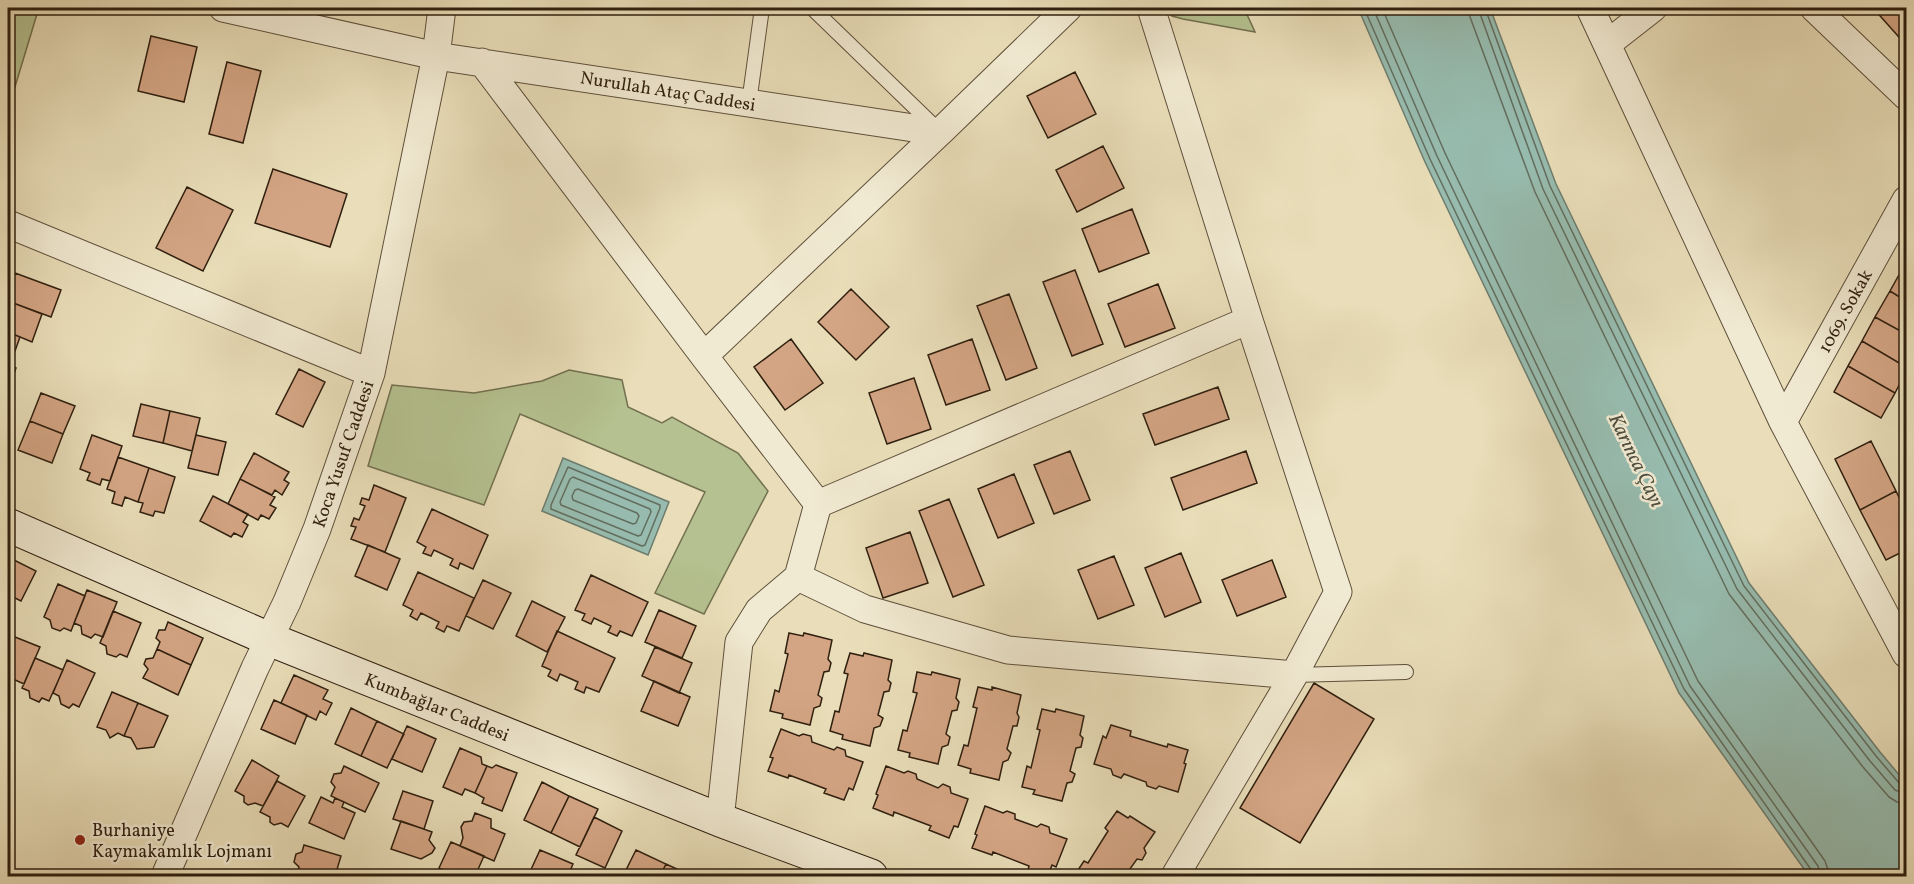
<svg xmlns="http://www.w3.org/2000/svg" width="1914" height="884" font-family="Vollkorn,serif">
	<rect width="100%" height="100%" fill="#e9deb9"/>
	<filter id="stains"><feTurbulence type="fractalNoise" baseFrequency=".00333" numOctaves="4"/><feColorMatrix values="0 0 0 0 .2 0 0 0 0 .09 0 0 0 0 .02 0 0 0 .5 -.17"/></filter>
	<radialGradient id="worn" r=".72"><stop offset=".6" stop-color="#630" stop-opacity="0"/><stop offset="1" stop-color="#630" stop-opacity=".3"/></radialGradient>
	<!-- green -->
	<path fill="#b5c190" stroke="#727050" stroke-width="1.5" d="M8 8 37 14 8 110Z
		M1166 8H1244L1255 32 1183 19 1172 16Z
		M569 370 622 380 628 407 662 423 672 417 738 453 768 491 704 614 655 593 705 492 520 414 484 505 368 466 392 385 474 393 542 381Z"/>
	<!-- water -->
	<path fill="#97bcaf" stroke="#6d7d6f" stroke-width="1.5" d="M1358 8H1490L1556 184 1749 583 1880 752 1906 783V876H1809L1679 693 1425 162Z
		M563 458 669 502 648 555 542 511Z"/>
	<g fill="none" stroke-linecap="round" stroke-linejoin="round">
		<!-- shore -->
		<path stroke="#636e5f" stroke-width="1.5" d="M1364 8 1430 159 1684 689 1812 871 1813 876
			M1373 8 1437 156 1690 686 1818 866 1821 876
			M1382 8 1445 153 1698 681 1825 861 1830 876
			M1469 8 1470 17 1535 192 1729 594 1863 767 1889 797 1897 802 1906 803
			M1478 8 1543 189 1737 589 1870 761 1895 790 1906 794
			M1485 8 1550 186 1744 586 1876 756 1900 784 1906 786
			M568 467 660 505V508L645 545 642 546 551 509V505Z
			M573 477 650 509 651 512 641 535 638 536 561 505 560 502 570 479Z
			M578 489 637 513 639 516 636 523 633 524 573 500 572 496 575 490Z"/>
	</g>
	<!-- building -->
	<path fill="#d4a584" stroke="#2f1f0f" stroke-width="1.5" d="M1873 8H1905L1906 9V45Z
		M151 36 197 47 184 102 138 91Z
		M227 62 261 71 243 143 209 134Z
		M1075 72 1096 114 1048 138 1027 96Z
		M1103 146 1124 188 1077 212 1056 170Z
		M273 169 347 194 330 247 255 223Z
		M187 187 233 210 203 271 156 248Z
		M1132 209 1149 253 1099 272 1082 229Z
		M1904 266 1906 267V301L1890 291Z
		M1075 270 1103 344 1072 356 1043 282Z
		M15 273 61 290 51 317 8 301V293Z
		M1158 284 1175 328 1125 347 1108 304Z
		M851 289 889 327 856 360 818 322Z
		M1890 291 1906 301V334L1875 317Z
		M1009 294 1037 368 1006 380 977 306Z
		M8 301 42 314 32 342 8 332Z
		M1875 317 1906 334V367L1862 341Z
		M8 332 20 337 10 365H8Z
		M791 339 823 383 785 410 754 367Z
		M972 339 990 390 946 405 928 355Z
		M1862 341 1906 367V372L1895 393 1848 366Z
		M8 365 16 368 8 391Z
		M1848 366 1895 393 1881 418 1834 392Z
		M299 369 325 382 303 427 276 414Z
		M914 378 931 429 887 444 869 393Z
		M1218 387 1229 419 1155 445 1143 414Z
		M41 393 75 406 63 434 30 421Z
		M141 404 170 411 163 443 133 436Z
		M170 411 200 418 192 451 163 443Z
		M30 421 63 434 52 463 18 450Z
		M92 435 122 446 110 481 102 479 100 485 87 480 90 473 80 469Z
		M196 435 226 442 218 475 188 468Z
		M1871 441 1896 491 1860 510 1835 459Z
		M1070 451 1090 500 1054 514 1034 465Z
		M1246 451 1257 483 1183 510 1171 478Z
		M254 453 289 472 284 480 289 483 282 495 275 490 272 495 240 479Z
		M118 457 149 468 138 502 125 497 122 506 112 503 115 492 107 489Z
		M149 468 175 477 164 513 155 511 153 516 140 512 143 503 138 502Z
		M1014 474 1034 523 998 538 978 489Z
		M240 479 275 497 270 505 276 508 269 519 261 515 258 520 228 504Z
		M374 485 406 498 385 552 351 539 356 527 351 526 354 518 359 520 365 506 360 504 362 498 369 500Z
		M1896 491 1906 512V550L1886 560 1860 510Z
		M213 496 248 514 243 522 248 525 242 537 234 533 231 537 200 521Z
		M949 499 984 585 953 597 919 511Z
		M432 509 488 535 473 569 460 563 458 569 450 565 453 559 434 550 431 556 423 553 426 547 417 542Z
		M910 532 928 583 883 598 866 548Z
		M368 545 400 559 387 590 355 576Z
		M1181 553 1201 602 1165 617 1145 568Z
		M1114 556 1134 605 1098 619 1078 570Z
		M8 557 36 571 21 601 11 596 8 599Z
		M1272 560 1286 597 1237 616 1222 580Z
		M418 572 474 598 459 631 447 626 444 632 436 628 439 622 421 613 417 620 410 616 413 610 403 605Z
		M591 575 648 602 632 636 620 631 617 636 608 632 611 626 594 618 591 624 582 620 585 614 575 610Z
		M483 580 511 593 493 629 466 616Z
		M58 584 85 596 71 631 64 628 60 631 52 628 50 620 44 617Z
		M87 590 117 602 103 637 95 634 91 638 82 634 81 626 74 623Z
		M532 601 565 617 547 652 516 636Z
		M659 610 696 626 682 658 645 642Z
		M113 611 141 623 127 657 120 654 116 657 107 654 106 646 100 643Z
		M168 622 203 638 191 665 157 649 160 642 156 638 159 630H165Z
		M557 631 615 658 599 692 586 687 584 693 575 689 578 682 560 674 557 681 548 676 551 670 542 666Z
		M789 633 803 636 804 633 832 640 828 659 831 663 829 671 824 672 818 695 822 698 820 706 814 708 810 725 782 718 783 714 770 711 775 690 779 692 788 654 785 653Z
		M10 635 40 647 24 684 13 679 8 680V640Z
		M655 647 692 663 679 693 642 676Z
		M157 649 191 665 178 695 143 678 148 669 144 664 146 659 153 658Z
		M850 653 863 656 864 653 892 660 888 680 891 683 889 691 884 692 878 715 883 718 880 726 874 728 870 746 842 739 843 735 830 731 835 711 839 712 848 674 844 673Z
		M35 658 63 670 49 701 42 698 39 702 30 698 29 691 22 688Z
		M67 660 95 673 79 707 73 704 69 708 61 704 59 696 53 693Z
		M917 672 931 675 932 672 960 679 956 698 959 702 957 710 952 711 946 734 950 737 948 745 942 747 938 764 909 757 910 753 898 750 903 730 907 731 917 693 913 692Z
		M294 675 328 690 323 699 332 703 326 715 320 711 316 720 281 703Z
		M654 681 690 697 678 726 641 711Z
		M1314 683 1374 719 1300 843 1240 808Z
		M978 687 992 690V687L1021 695 1017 713 1019 717 1017 726H1013L1007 749 1011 753 1008 760 1003 762 999 780 970 773 971 769 958 765 964 745 968 746 977 708 973 707Z
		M112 692 138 703 124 736 118 733 110 738 106 730 97 727Z
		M274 700 307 715 295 744 261 729Z
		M138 703 168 716 154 747 137 749 131 738 124 736Z
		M351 708 377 721 361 756 335 744Z
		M1042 709 1055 712 1056 709 1084 716 1080 735 1083 738 1081 747 1076 748 1070 771 1075 774 1072 782 1067 783 1062 801 1033 794 1035 790 1022 787 1027 766 1031 768 1040 730 1037 729Z
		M377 721 404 734 387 768 361 756Z
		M1111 725 1131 731 1130 736 1167 747 1168 744 1188 750 1184 763 1186 764 1178 792 1159 786 1156 789 1147 786 1146 782 1124 774 1121 778 1113 775 1111 769 1094 764 1103 736 1106 738Z
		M407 726 436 739 422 772 392 759Z
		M781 729 799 736 803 734 811 736 812 742 834 750 837 747 845 750 846 756 863 762 853 790 849 788 844 800 824 793 826 789 789 775 788 778 768 771 773 758 770 757Z
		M460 748 481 757 482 764 487 766 475 793 465 789 462 795 443 787Z
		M252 760 279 776 263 806 255 803 248 805 244 802V796L235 791Z
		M496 765 517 773 502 811 482 803 484 798 475 793 487 766 492 768Z
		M344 766 379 783 365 812 331 796 335 787 331 782 334 774 341 773Z
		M886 766 904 773 908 771 916 774 917 779 938 788 943 784 950 787 951 793 968 799 958 827 954 826 949 838 929 830 931 826 894 812 893 816 873 808 878 795 876 794Z
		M277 781 305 796 288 827 281 823 274 825 270 822V817L260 812Z
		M542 782 569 796 551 833 524 820Z
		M403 791 433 801 424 829 393 819Z
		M569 796 598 809 580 847 551 833Z
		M321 797 333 803 335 798 344 802 342 807 355 813 344 839 309 823Z
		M985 806 1003 813 1007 811 1015 814V819L1037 827 1041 824 1049 827 1050 833 1067 839 1056 867 1052 865 1048 876 1028 870 1029 866 993 852 992 855 972 848 977 835 975 834Z
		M1117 811 1128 818 1130 816 1155 832 1144 848 1146 853 1142 860 1137 859 1125 876H1074L1084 861 1088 863 1108 831 1105 828Z
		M475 813 491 819V828L505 834 494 861 460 846 463 838 461 827 464 822 472 821Z
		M594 817 622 831 605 868 576 855Z
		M401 821 432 832 429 840 435 848 432 853 421 859 391 849Z
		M451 842 484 856 475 876H458L439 868Z
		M304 845 341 856 335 876H296L299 867 294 862 296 854 302 852Z
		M540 850 573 864 568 876H528Z
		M636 850 666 864 660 876H623Z
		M666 864 692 876H660Z"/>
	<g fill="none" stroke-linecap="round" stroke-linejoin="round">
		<defs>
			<path id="service" d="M812 8 935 127
				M749 103 762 8
				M1294 675 1406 672"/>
			<path id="minor" d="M223 8 436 56 940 132 1068 8
				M1151 8 1249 320 1338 592 1294 675 1175 876
				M1590 8 1783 422 1906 654
				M1814 8 1906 96
				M1607 44 1653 8
				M482 62 704 356 818 504 798 577 865 609 1008 650 1294 675
				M8 224 371 373
				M704 356 940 132
				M1783 422 1906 200
				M818 504 1249 320
				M720 820 739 642 759 610 798 577
				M165 876 255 668 287 602 317 529 371 373 436 56 442 8"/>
			<path id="secondary" d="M8 525 269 639 720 820 871 876"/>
		</defs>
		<!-- service casing -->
		<use href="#service" stroke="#5e4f3a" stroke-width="16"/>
		<!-- minor casing -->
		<use href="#minor" stroke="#5e4f3a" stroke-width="29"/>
		<!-- secondary casing -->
		<use href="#secondary" stroke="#2f1f0f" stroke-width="35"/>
		<!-- service -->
		<use href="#service" stroke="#f1ead2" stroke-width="14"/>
		<!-- minor -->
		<use href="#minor" stroke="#f1ead2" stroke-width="27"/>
		<!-- secondary -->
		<use href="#secondary" stroke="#f1ead2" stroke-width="33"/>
	</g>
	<!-- markers -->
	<circle fill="#8f2418" stroke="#f1ead2" stroke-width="2" cx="80" cy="840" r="6"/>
	<g text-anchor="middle" stroke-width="5" stroke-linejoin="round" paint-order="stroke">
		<!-- street labels -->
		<g font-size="18" fill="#2f1f0f" stroke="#f1ead2">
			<text transform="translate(668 91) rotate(9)" y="6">Nurullah Ataç Caddesi</text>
			<text transform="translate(1845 311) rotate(-61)" y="6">1069. Sokak</text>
			<text transform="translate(343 454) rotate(-71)" y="6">Koca Yusuf Caddesi</text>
			<text transform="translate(437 707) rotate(22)" y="6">Kumbağlar Caddesi</text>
		</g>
		<!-- poi labels -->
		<g font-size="18" fill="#2f1f0f" stroke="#f1ead2" text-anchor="start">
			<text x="92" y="836">Burhaniye<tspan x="92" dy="21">Kaymakamlık Lojmanı</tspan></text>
		</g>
		<!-- water labels -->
		<g font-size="20" font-style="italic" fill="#4e4e3f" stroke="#f1ead2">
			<text transform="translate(1637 460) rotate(64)" y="7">Karınca Çayı</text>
		</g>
	</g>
	<!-- margin -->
	<rect width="1914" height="884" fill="none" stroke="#e9deb9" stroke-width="30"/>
	<rect x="9" y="9" width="1896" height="866" fill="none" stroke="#2f1f0f" stroke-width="3"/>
	<rect x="15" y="15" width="1884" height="854" fill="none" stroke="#2f1f0f" stroke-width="1.5"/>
	<rect width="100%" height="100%" filter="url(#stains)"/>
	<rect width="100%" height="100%" fill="url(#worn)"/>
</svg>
